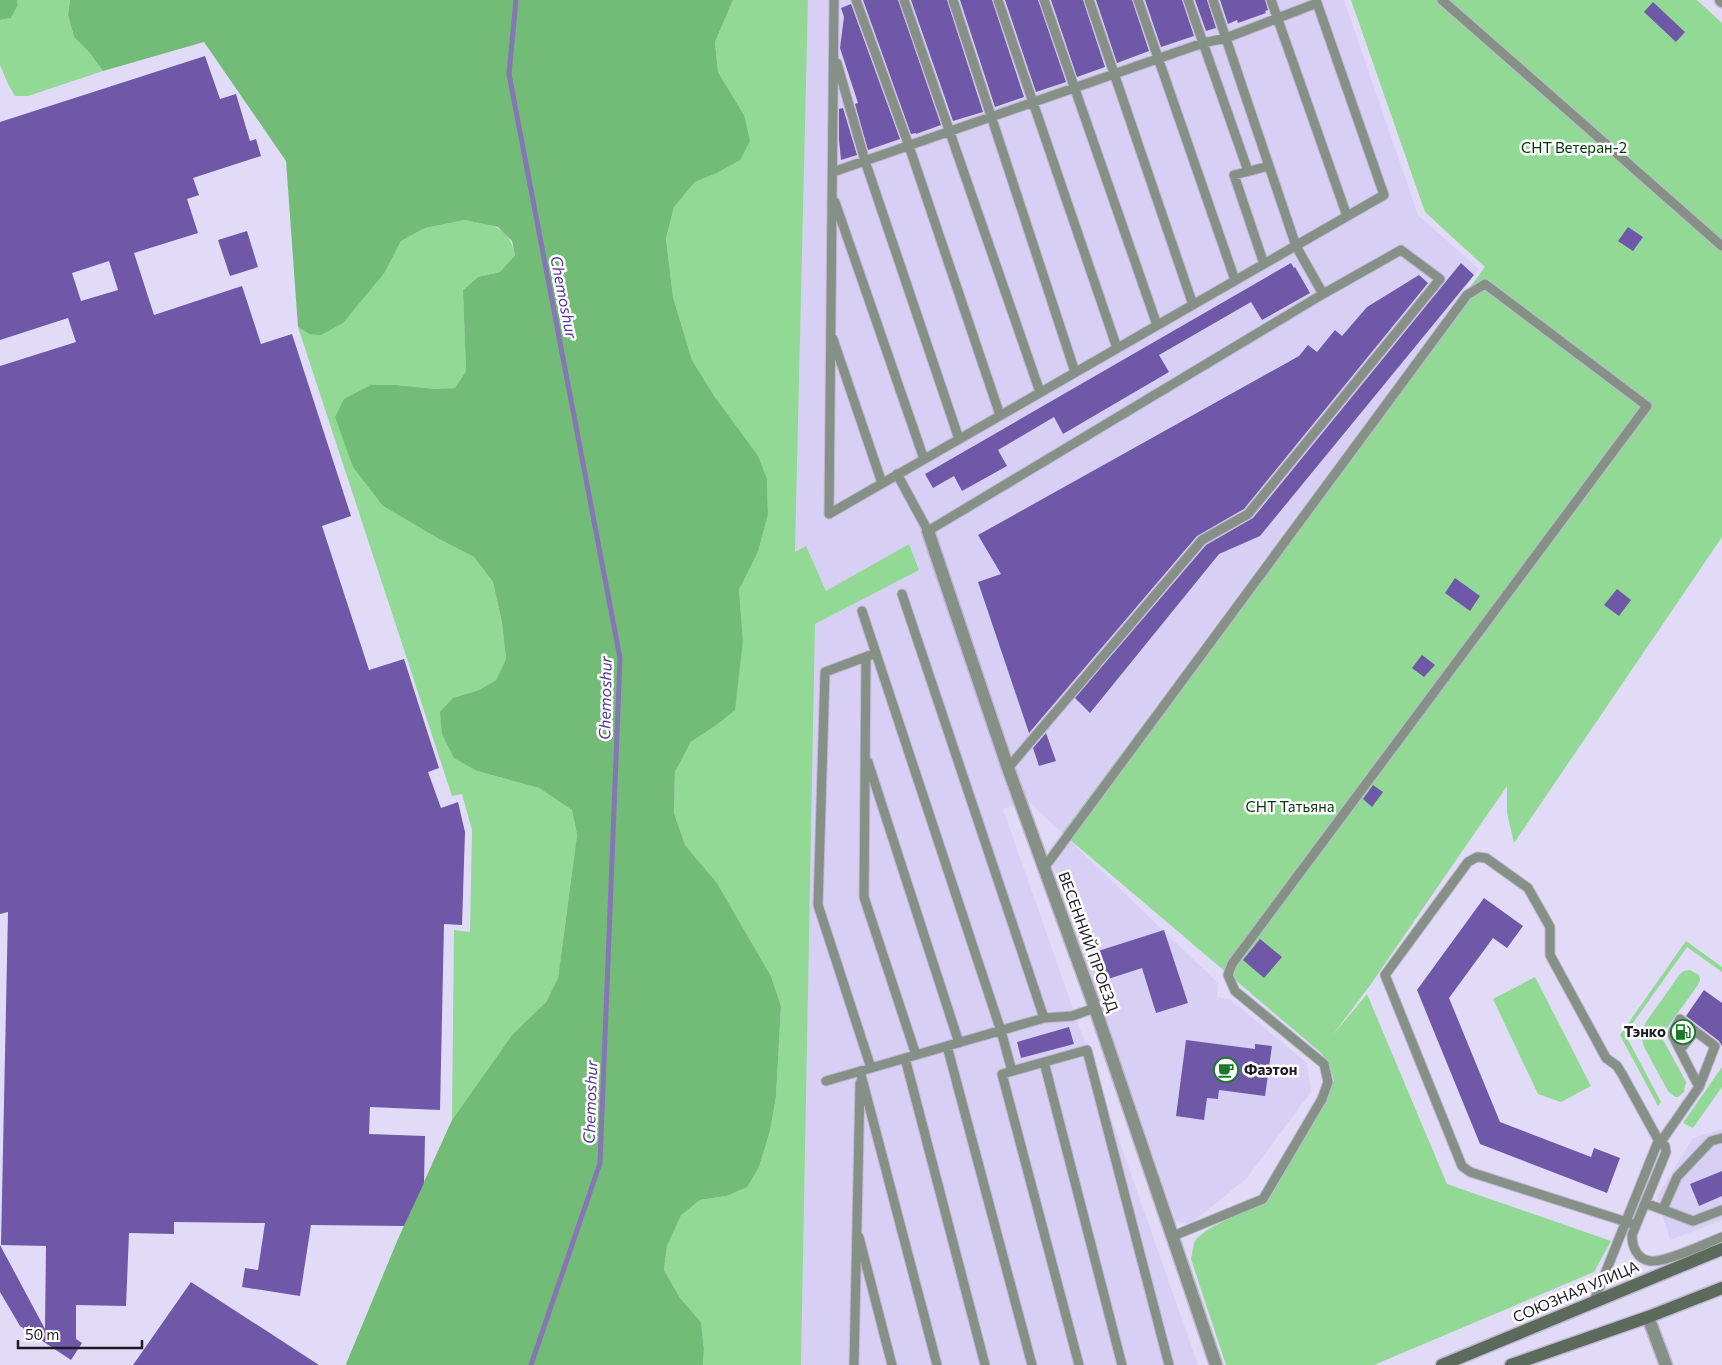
<svg xmlns="http://www.w3.org/2000/svg" width="1722" height="1365" font-family="Commissioner,sans-serif">
	<rect width="100%" height="100%" fill="#e1dbf8"/>
	<!-- built -->
	<path fill="#d8d0f4" d="M808 0H1344L1418 215 1479 269 1062 833 1218 983 1217 997 1230 999 1307 1063 1311 1092 1246 1179 1190 1224 1176 1221 1048 850 1062 833 1028 801 1003 809 1198 1365H801L815 624 919 569 909 544 826 591 806 547 795 553Z
		M1722 1129V1220L1670 1240 1657 1196 1693 1138Z"/>
	<!-- green -->
	<path fill="#91d994" d="M17 0H70L68 15 74 37 89 52 103 71 28 96H15L8 84 0 65V20L11 18 18 5Z
		M733 0H808L795 552 806 546 826 591 909 544 919 570 815 624 801 1365H703L704 1349 701 1322 680 1298 664 1270 667 1246 680 1215 700 1200 726 1196 759 1167 770 1131 776 1097 781 1006 771 976 717 883 685 845 674 813 675 772 691 742 715 726 743 640 739 590 758 552 768 513 767 479 692 360 673 297 666 239 674 207 695 182 717 173 739 160 744 115 718 72 715 42Z
		M1351 0H1697L1722 23V537L1514 843 1507 813V786L1371 984 1332 1036 1367 994 1447 1184 1611 1241 1594 1272 1374 1365H1226L1191 1259C1192 1254 1193 1248 1194 1243 1201 1226 1252 1211 1269 1200L1334 1081 1329 1063 1320 1052 1062 833 1485 267 1425 212Z
		M465 220C492 226 508 224 515 255L500 272 478 277 463 290 466 371 455 388 435 389 397 385 383 506 439 539 474 557 493 582 502 623 506 659 496 680 479 690 453 698 477 771 539 788 572 810 577 835 558 978 546 1002 512 1035 452 1120 454 930 470 932 472 830 462 794 452 796 298 327 309 334 385 272 401 241 425 228Z
		M1686 941 1722 967V972L1687 947 1625 1034 1661 1102 1658 1106 1620 1035Z
		M1690 970 1699 975 1700 980 1698 985 1661 1036 1683 1076 1686 1082 1684 1092 1678 1097H1675L1668 1091 1644 1047 1641 1035 1646 1022 1680 974 1684 971Z
		M1535 977 1591 1086 1561 1102 1538 1094 1493 999Z
		M1722 1067V1087L1693 1128 1683 1123Z"/>
	<!-- forest -->
	<path fill="#72bc77" d="M0 0H17L18 5 11 18 0 20Z
		M70 0H733L715 42 718 72 744 115 750 141 740 160 717 173 695 182 674 207 666 239 673 297 692 360 715 397 758 456 767 479 768 514 758 552 739 590 743 640 735 710 715 726 691 742 675 772 674 813 685 845 717 883 771 976 781 1006 776 1097 770 1131 759 1167 747 1187 726 1196 700 1200 681 1215 667 1246 664 1270 680 1298 701 1322 704 1349 703 1365H347L346 1364 398 1239 452 1120 512 1035 546 1002 558 978 577 835 572 810 539 788 477 771 454 758 442 734 440 712 453 698 479 690 496 680 506 659 502 623 493 582 474 557 439 539 383 506 353 467 335 417 344 399 371 385H397L435 389 455 388 466 371 463 290 478 277 500 272 515 255 512 241 498 227 465 220 425 228 401 241 385 272 343 323 321 335 309 334 298 327 286 161 204 42 103 71 89 52 74 37 68 15Z"/>
	<g fill="none" stroke-linecap="round" stroke-linejoin="round">
		<!-- stream -->
		<path stroke="#8776b5" stroke-width="5" d="M516 0 509 74 620 658 600 1163 531 1365"/>
	</g>
	<!-- building -->
	<path fill="#6f58a8" fill-rule="evenodd" d="M863 0H898L941 125 916 134V133L911 134Z
		M911 0H947L983 112 953 121Z
		M960 0H992L1024 97 995 107Z
		M1005 0H1038L1066 82 1036 92Z
		M1051 0H1083L1105 67 1077 77Z
		M1096 0H1132L1149 51 1117 63Z
		M1145 0H1182L1194 36 1161 47Z
		M1195 0H1207L1216 28 1206 31Z
		M1220 0H1265L1268 10 1265 11 1266 13 1238 23 1237 20 1228 24Z
		M1653 2 1685 32 1676 42 1644 12Z
		M851 4 900 139 868 150 855 104 858 103 840 48 844 17 841 8Z
		M205 56 220 99 236 94 250 141 256 139 261 156 193 178 199 195 187 199 198 233 134 253 154 315 242 286 261 344 292 334 351 516 322 526 369 670 404 659 439 768 428 772 441 808 458 802 465 832 462 925 444 924 440 1110 370 1107 369 1134 425 1136 424 1183 404 1226 311 1225 300 1296 242 1287 245 1268 258 1270 265 1223 174 1222V1234L129 1233 126 1306 76 1305V1339L82 1343 71 1360 20 1326 0 1292V1245L45 1329 46 1246 1 1245 8 912 0 914V366L76 342 68 318 0 340V122ZM109 261 118 290 81 301 72 273Z
		M843 108 857 155 841 160 839 140V109Z
		M1628 227 1643 237 1633 251 1618 241Z
		M247 231 258 267 230 276 218 240Z
		M1291 263 1294 268 1295 267 1310 293 1262 320 1251 302 1159 355 1169 372 1063 434 1054 417 998 450 1007 466 962 491 954 476 933 488 925 474Z
		M1461 263 1474 275 1260 536 1219 554 1090 713 1075 698 1206 545 1253 518Z
		M1419 275 1428 283 1244 509 1197 536 1029 733 978 582 1001 574 978 535 1299 356 1308 345 1317 352 1335 330 1342 336 1367 307Z
		M1455 578 1480 596 1470 611 1445 593Z
		M1617 589 1631 600 1619 616 1604 605Z
		M1422 655 1435 665 1424 677 1412 668Z
		M1046 733 1056 761 1039 766 1033 748Z
		M1373 785 1383 792 1372 807 1363 799Z
		M1484 898 1523 926 1507 948 1493 938 1449 998 1500 1122 1591 1157 1594 1148 1620 1158 1607 1193 1480 1144 1417 990Z
		M1164 930 1188 1003 1156 1013 1142 968 1105 980 1095 952Z
		M1260 939 1282 957 1264 978 1243 960Z
		M1704 990 1722 1003V1046L1719 1041 1686 1016Z
		M1069 1027 1074 1044 1021 1058 1017 1042Z
		M1186 1040 1255 1049V1044L1272 1046 1265 1096 1219 1090 1218 1099 1207 1098 1204 1120 1176 1116Z
		M1722 1171V1196L1699 1206 1690 1184Z
		M191 1282 319 1365H133Z"/>
	<g fill="none" stroke-linecap="round" stroke-linejoin="round">
		<defs>
			<path id="service" d="M856 0 909 146 1000 415
				M904 0 1040 392
				M953 0 1075 372
				M998 0 1117 348
				M1044 0 1157 325
				M1089 0 1193 305
				M1138 0 1235 280
				M1188 0 1248 171
				M1213 0 1296 246 1323 294
				M1271 0 1347 216
				M1442 0 1722 246
				M837 63 865 161 959 439
				M833 172 1203 43 1226 38 1317 3
				M835 202 924 459
				M1264 264 1234 175 1269 166
				M833 339 882 483
				M897 474 928 531 1323 294 1401 250 1440 279 1248 514 1202 540 1008 768
				M829 514 1384 195 1316 0
				M829 514 834 0
				M902 594 1044 1018
				M862 611 1001 1031 1012 1071
				M866 657 864 897 916 1055
				M868 762 959 1043
				M1044 868 1467 295 1485 284 1647 406 1232 964 1228 975 1235 991 1324 1064 1328 1082 1322 1099 1263 1199 1173 1236
				M947 1046 1032 1365
				M1680 1050 1672 1034 1680 1019 1695 1031
				M905 1058 985 1365
				M1044 1062 1122 1365
				M871 1068 818 905 825 672 876 653
				M860 1071 937 1365
				M826 1081 1044 1018 1072 1016 1095 1008
				M1645 1203 1693 1221 1722 1210
				M1663 1209 1677 1177 1711 1141 1722 1138
				M1636 1225 1470 1172 1462 1166 1385 975 1468 862 1477 857 1486 858 1528 888 1550 927V955L1606 1058 1617 1066 1622 1074 1660 1143 1699 1087 1680 1050 1695 1031 1715 1046 1699 1087
				M859 1237 892 1365
				M1594 1301 1657 1144H1663L1665 1146 1666 1152 1632 1235C1632 1247 1637 1259 1650 1261 1665 1263 1707 1243 1722 1237
				M854 1365 860 1083
				M1079 1365 1002 1074 1087 1050 1169 1365"/>
			<path id="minor" d="M1721 0 1722 1
				M928 531 1008 768 1095 1008 1216 1365"/>
			<path id="tertiary" d="M1648 1317 1666 1365"/>
			<path id="secondary" d="M1442 1365 1722 1249
				M1511 1365 1648 1317 1722 1288"/>
		</defs>
		<!-- service casing -->
		<use href="#service" stroke="#beb8d2" stroke-width="11"/>
		<!-- minor casing -->
		<use href="#minor" stroke="#beb8d2" stroke-width="15"/>
		<!-- tertiary casing -->
		<use href="#tertiary" stroke="#beb8d2" stroke-width="15"/>
		<!-- secondary casing -->
		<use href="#secondary" stroke="#beb8d2" stroke-width="15"/>
		<!-- service -->
		<use href="#service" stroke="#869086" stroke-width="9"/>
		<!-- minor -->
		<use href="#minor" stroke="#869086" stroke-width="12"/>
		<!-- tertiary -->
		<use href="#tertiary" stroke="#869086" stroke-width="12"/>
		<!-- secondary -->
		<use href="#secondary" stroke="#5c6a5c" stroke-width="12"/>
	</g>
	<!-- icons -->
	<defs>
		<symbol id="fuel-ring" viewBox="-11 -11 22 22"><circle r="9.5" fill="#fff" stroke="#1a7a2a" stroke-width="1.5"/><path d="M-5.5-6h7V0h2V4h1.3V-2.5L3-4.5l.8-.8L6-3V5H2.5V1h-1V6h-7ZM-4.2-4.7v3.2H.2V-4.7Z" fill="#1a7a2a"/></symbol>
		<symbol id="cafe-ring" viewBox="-11 -11 22 22"><circle r="9.5" fill="#fff" stroke="#1a7a2a" stroke-width="1.5"/><path d="M-5.5-4.5H6V0H3Q3 3.5 0 3.5H-2.5Q-5.5 3.5-5.5 0ZM3-3.2v2h1.7v-2ZM-6 4.5H4V6H-6Z" fill="#1a7a2a"/></symbol>
	</defs>
	<g fill-rule="evenodd">
		<use href="#fuel-ring" x="1669" y="1018" width="28" height="28"/>
		<use href="#cafe-ring" x="1212" y="1056" width="28" height="28"/>
	</g>
	<g text-anchor="middle" stroke-width="5" stroke-linejoin="round" paint-order="stroke">
		<!-- park labels -->
		<g font-size="15" fill="#003709" stroke="#fff">
			<text x="1574" y="153">СНТ Ветеран-2</text>
			<text x="1290" y="812">СНТ Татьяна</text>
		</g>
		<!-- street labels -->
		<g font-size="15" fill="#1d1a24" stroke="#fff">
			<text transform="translate(1088 942) rotate(70)" y="5">ВЕСЕННИЙ ПРОЕЗД</text>
			<text transform="translate(1576 1292) rotate(-23)" y="5">СОЮЗНАЯ УЛИЦА</text>
		</g>
		<!-- poi labels -->
		<g font-size="15" font-weight="bold" fill="#1d1a24" stroke="#fff" text-anchor="end">
			<text x="1666" y="1037">Тэнко</text>
			<text x="1244" y="1075" text-anchor="start">Фаэтон</text>
		</g>
		<!-- water labels -->
		<g font-size="16" font-style="italic" fill="#583598" stroke="#fff">
			<text transform="translate(564 297) rotate(79)" y="6">Chemoshur</text>
			<text transform="translate(605 698) rotate(-89)" y="6">Chemoshur</text>
			<text transform="translate(590 1102) rotate(-88)" y="6">Chemoshur</text>
		</g>
	</g>
	<!-- scale -->
	<path d="M18 1340v8h124v-8" fill="none" stroke="#1d1a24" stroke-width="2.5"/>
	<text x="25" y="1340" font-size="15" fill="#1d1a24" stroke="#ffffff" stroke-width="4" paint-order="stroke">50 m</text>
</svg>
